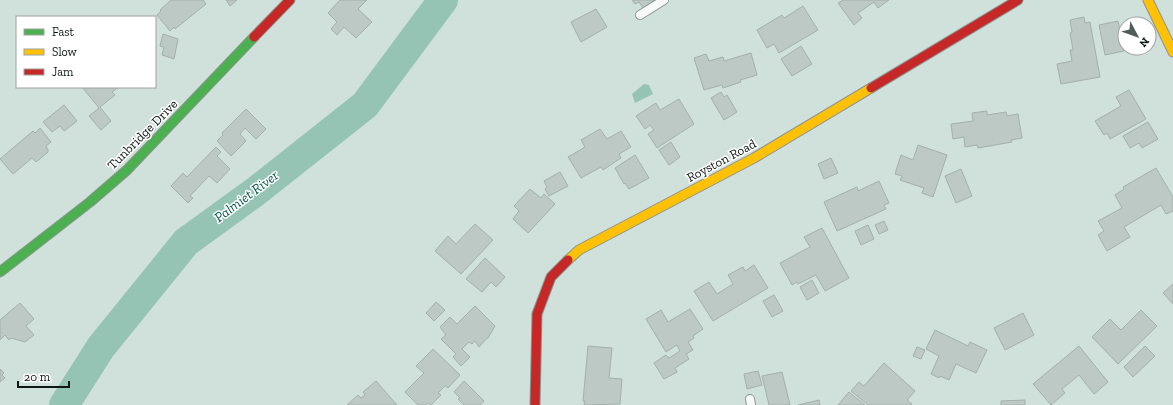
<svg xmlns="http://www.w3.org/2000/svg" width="1173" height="405" font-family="'Zilla Slab',serif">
	<rect width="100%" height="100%" fill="#d0e0da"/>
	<!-- water -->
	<path fill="#95c4b5" d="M644 84 649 85 653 94 635 103 632 94Z"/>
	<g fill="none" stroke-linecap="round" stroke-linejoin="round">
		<!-- river -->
		<path stroke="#95c4b5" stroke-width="30" d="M64 405 101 347 186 242 255 192 365 105 443 0"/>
	</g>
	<!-- building -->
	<path fill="#bdc9c5" stroke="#a3b0ab" d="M171 0H203L206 4 175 29 174 27 170 31 157 15 161 11 160 10Z
		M226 0H237L230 6Z
		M340 0H367L358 9 372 22 356 38 344 27 337 35 331 29 337 22 328 13Z
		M632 0H655L643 8 639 2 635 4Z
		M843 0H889L878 8 874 2 858 13 862 18 854 25 838 3Z
		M803 6 818 30 779 53 774 44 767 48 757 30 782 15 784 18Z
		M596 9 607 27 581 42 571 22Z
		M1084 17 1085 23 1090 22 1100 77 1061 84 1057 64 1072 61 1070 50H1073L1070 33 1072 32 1070 20Z
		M1118 21 1124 51 1105 55 1099 25Z
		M163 34 178 39 174 59 162 55 164 47 160 46Z
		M801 46 812 64 792 76 781 59Z
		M751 53 757 75 740 80 741 82 723 88 722 85 704 90 694 58 706 54 709 61 723 57 724 61Z
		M82 87H119L112 92 115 95 100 107 111 121 101 130 89 116 99 108Z
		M1129 90 1146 119 1110 139 1107 133 1104 135 1095 121 1121 106 1116 97Z
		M721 92 724 97 727 95 737 112 724 120 711 98Z
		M679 99 694 124 657 148 648 134 654 130 650 125 645 129 636 116 656 103 660 110Z
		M64 105 77 121 64 131 60 126 52 132 43 122Z
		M246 109 266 129 256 139 245 128 240 134 246 141 231 156 217 141 223 135 222 133Z
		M987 111V115L1006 112 1007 116 1018 114 1022 138 1011 140 1012 142 978 148 977 145 965 147 964 137 953 139 951 124 973 121 972 113Z
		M1148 122 1158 139 1142 148 1139 143 1130 148 1123 136Z
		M40 128 51 142 46 146 48 150V152L36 162 32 158 13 174 0 159 33 131 35 133Z
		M600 129 607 139 621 131 631 147 619 154 621 158 603 170 601 167 581 178 568 157 585 147 581 140Z
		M671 142 680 157 669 165 659 150Z
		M918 145 947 155 933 197 922 193 924 188 900 180 902 176 895 174 901 155 913 160Z
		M216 147 221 152 217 156 230 169 217 183 209 176 190 196 193 198 188 203 171 186 183 173 187 177Z
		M635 155 649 178 629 189 625 183 624 184 615 168Z
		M831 158 838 173 824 179 818 164Z
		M1156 168 1173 197V211L1166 214 1161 205 1124 227 1130 237 1107 251 1098 235 1104 231 1098 221 1122 208 1115 195 1124 189 1123 187Z
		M961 169 972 196 956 203 945 176Z
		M560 172 568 186 549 196 545 189 547 187 544 181Z
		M879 181 889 203 884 205 886 209 837 231 824 202 857 187 858 191Z
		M530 189 541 198 544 194 555 204 528 233 513 219 519 211 514 206Z
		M884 221 888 230 879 234 875 225Z
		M475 224 493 240 461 274 435 251 448 236 456 244Z
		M868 225 874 239 861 245 855 231Z
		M822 228 849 278 825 291 816 275 798 284 797 282 792 285 780 263 810 247 804 237Z
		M485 258 505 277 496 287 491 282 482 292 466 279Z
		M754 265 768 288 713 321 694 291 709 282 717 294 733 284 728 275 743 267 745 271Z
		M812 280 819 293 807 300 800 287Z
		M1173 284V304L1163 293Z
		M774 295 783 311 772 317 763 301Z
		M436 302 445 310 434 321 426 313Z
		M20 303 34 319 26 326 34 335 25 342 11 338 9 340 5 335 0 340V320Z
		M475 306 495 326 488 338H487L479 347 475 341 472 344 469 342 462 349 470 357 461 366 453 357 456 354 441 339 446 335 440 327 450 317 457 324Z
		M690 309 703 329 693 336 694 338 688 342 693 350 686 354 689 359 675 368 677 372 664 379 654 363 666 355 669 358 680 351 677 345 666 352 646 319 661 310 668 322Z
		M1141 310 1157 326 1118 364 1092 337 1110 319 1121 330Z
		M1023 313 1034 335 1005 350 994 328Z
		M935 330 968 346 970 342 987 350 976 373 956 364 949 380 940 376 939 378 931 374 939 356 926 349Z
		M588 346 612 348 609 378 622 379 620 404 584 405 585 401H583Z
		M1079 346 1108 382 1094 394 1079 375 1062 389 1065 393 1051 405 1033 384Z
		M1145 346 1155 356 1133 377 1124 367Z
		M917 347 925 350 921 359 913 356Z
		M433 349 460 375 448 388 445 386 438 393 441 395 431 405 428 403 426 405H418L405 392 424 373 416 366Z
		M884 363 915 391 907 400 912 404 911 405H868L851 391 859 382 864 386Z
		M0 369 4 373 2 375 5 378 0 382Z
		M758 371 762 385 747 389 744 374Z
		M782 372 790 405H769L762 376Z
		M376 381 397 405H347L358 395 361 398 365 395 363 392Z
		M464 381 484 401 480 405H464L458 399 460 398 454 392Z
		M849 392 865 405H838Z
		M819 400 820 405H798Z
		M1025 400V405H1001V401Z"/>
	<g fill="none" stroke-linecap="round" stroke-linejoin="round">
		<defs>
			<path id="lane" d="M640 15 664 0
				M750 399 751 405"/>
			<path id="fast" d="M0 272 90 202 127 170 254 37"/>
			<path id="slow" d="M1148 0 1173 52
				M568 260 579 250 754 158 871 88"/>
			<path id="jam" d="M254 37 290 0
				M871 88 1018 0
				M535 405 537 314 551 277 568 260"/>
		</defs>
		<!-- lane casing -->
		<use href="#lane" stroke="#899590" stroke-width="10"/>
		<!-- fast casing -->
		<use href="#fast" stroke="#899590" stroke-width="11"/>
		<!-- slow casing -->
		<use href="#slow" stroke="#899590" stroke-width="11"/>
		<!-- jam casing -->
		<use href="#jam" stroke="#899590" stroke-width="11"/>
		<!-- lane -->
		<use href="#lane" stroke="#f8faf9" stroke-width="8"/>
		<!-- fast -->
		<use href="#fast" stroke="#4caf50" stroke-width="9"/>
		<!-- slow -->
		<use href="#slow" stroke="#ffc107" stroke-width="9"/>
		<!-- jam -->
		<use href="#jam" stroke="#c62828" stroke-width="9"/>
	</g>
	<g text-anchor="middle" stroke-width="3" stroke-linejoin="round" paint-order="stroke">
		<!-- street labels -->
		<g font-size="13" fill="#0c1613" stroke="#fff">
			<text transform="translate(142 134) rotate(-45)" y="5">Tunbridge Drive</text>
			<text transform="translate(721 160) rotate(-28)" y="5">Royston Road</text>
		</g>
		<!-- water labels -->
		<g font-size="14" font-style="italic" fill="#015846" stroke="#fff">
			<text transform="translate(246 196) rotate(-37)" y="5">Palmiet River</text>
		</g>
	</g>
	<!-- legend -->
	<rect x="16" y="16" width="140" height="72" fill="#ffffff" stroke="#9ea2a1"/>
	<rect x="24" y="29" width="20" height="6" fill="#4caf50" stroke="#9ea2a1"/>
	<text x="52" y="36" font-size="12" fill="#0c1613">Fast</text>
	<rect x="24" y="49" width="20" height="6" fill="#ffc107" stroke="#9ea2a1"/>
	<text x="52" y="56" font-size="12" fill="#0c1613">Slow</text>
	<rect x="24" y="69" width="20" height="6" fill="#c62828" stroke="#9ea2a1"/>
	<text x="52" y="76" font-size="12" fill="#0c1613">Jam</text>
	<!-- north arrow -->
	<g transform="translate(1137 36) rotate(131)"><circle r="19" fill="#ffffff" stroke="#9ea2a1"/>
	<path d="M0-3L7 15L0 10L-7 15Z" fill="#515d59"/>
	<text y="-6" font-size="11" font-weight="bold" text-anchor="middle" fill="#0c1613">N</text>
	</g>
	<!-- scale -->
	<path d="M18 381v6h51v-6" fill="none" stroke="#0c1613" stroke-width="2"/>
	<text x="24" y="381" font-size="12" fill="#0c1613" stroke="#ffffff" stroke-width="3" paint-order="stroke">20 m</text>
</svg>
